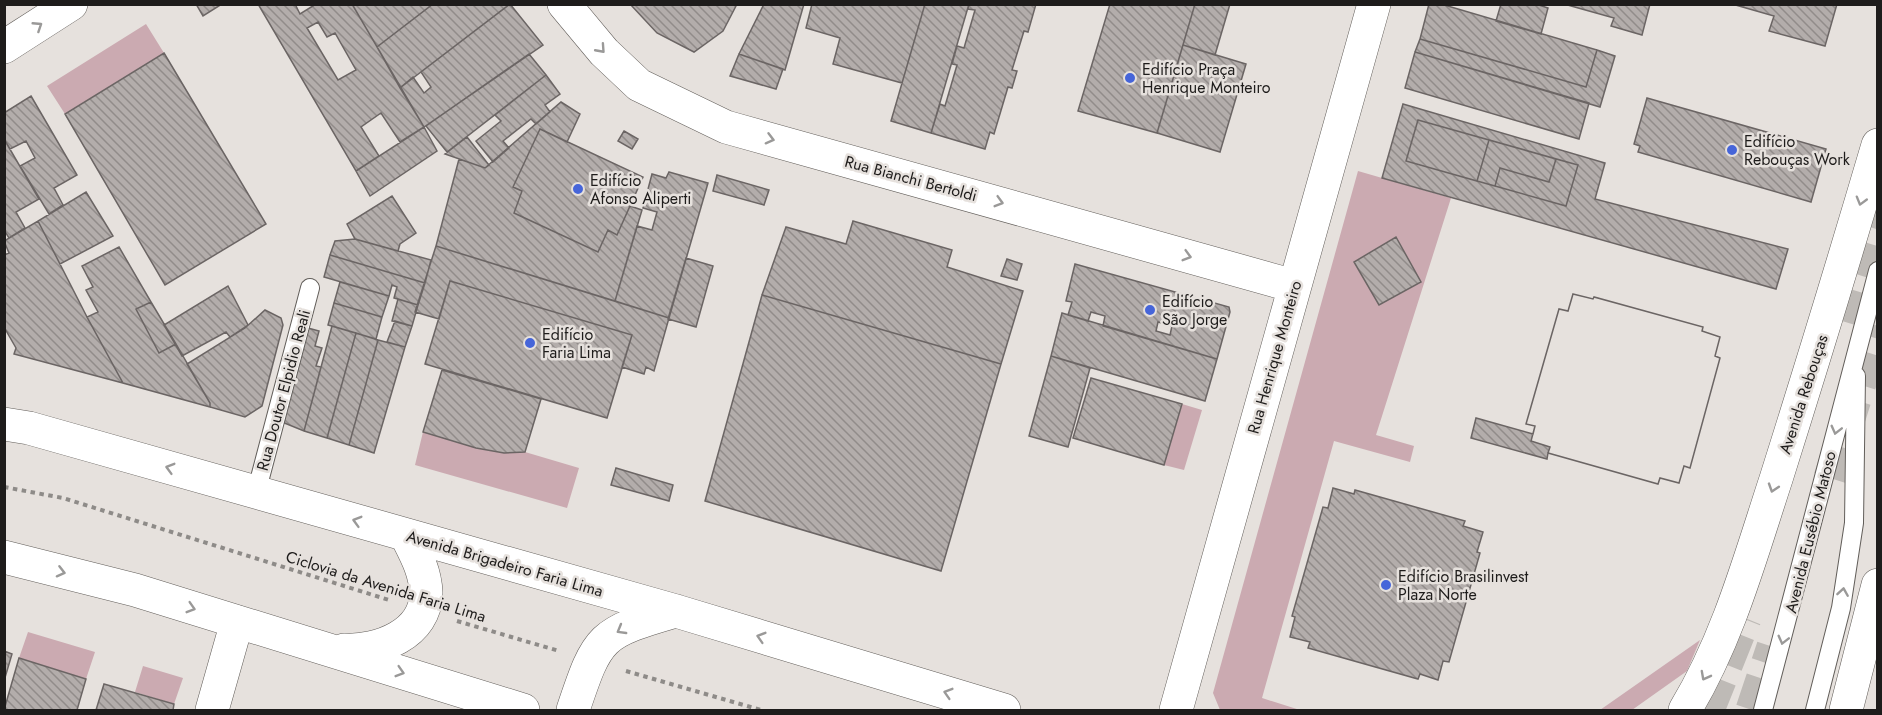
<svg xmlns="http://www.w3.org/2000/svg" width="1882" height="715" font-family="Jost,sans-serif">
	<defs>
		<pattern id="building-back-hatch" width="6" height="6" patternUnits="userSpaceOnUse" patternTransform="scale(1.5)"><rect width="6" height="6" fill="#b3adab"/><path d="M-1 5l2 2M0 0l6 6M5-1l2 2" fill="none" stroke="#918c8a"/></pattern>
	</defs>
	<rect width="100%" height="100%" fill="#e6e1dd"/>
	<!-- garden -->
	<path fill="#cbaab1" d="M146 24 164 53 65 114 47 86Z
		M1358 171 1451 198 1376 435 1414 446 1410 462 1334 441 1262 698 1300 710H1220L1213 693Z
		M1182 404 1202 410 1184 470 1164 465Z
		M423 432 476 448 525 452 579 468 567 508 415 465Z
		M28 632 95 652 86 679 19 658Z
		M1700 640 1687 671 1632 710H1600Z
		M143 666 183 678 174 704 135 692Z"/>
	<!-- building -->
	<path fill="url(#building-back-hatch)" stroke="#6b6564" stroke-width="1.5" fill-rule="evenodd" d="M196 4H222L203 16Z
		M258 4H295L300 14 316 4H352L424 127 400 142 381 113 361 127 379 156 356 171ZM318 22 327 37 335 33 356 70 338 80 307 28Z
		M352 4H433L377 47Z
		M433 4H510L400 88 377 47Z
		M510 4 543 45 424 127 400 88 413 77 424 93 431 87 421 72Z
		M630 4H737L723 31 694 52 657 33Z
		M764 4H804L785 70 739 54Z
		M812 4H925L902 83 833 64 840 38 806 28Z
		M925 4H969L931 133 891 121Z
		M969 4H1036L1028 32 1024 31 1012 70 1017 71 1012 88 1008 87 994 134 990 132 985 149 931 133 940 104 945 106 957 65 952 64 957 46 964 48 975 10 968 9Z
		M1110 4H1195L1157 133 1078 111Z
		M1195 4H1230L1215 55 1183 45Z
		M1429 4H1441L1597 50 1586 87 1420 39Z
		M1501 4H1536L1548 8 1541 34 1496 21Z
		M1564 4H1650L1642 35 1611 26 1614 18Z
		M1732 4H1837L1825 46 1769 31 1774 16Z
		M1420 39 1586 87 1597 50 1615 56 1600 107 1415 52Z
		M1183 45 1246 64 1220 152 1157 133Z
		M1415 52 1589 103 1579 139 1405 88Z
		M164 53 266 224 165 285 65 114Z
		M529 54 546 75 447 152 426 126Z
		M739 54 783 69 776 89 730 76Z
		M546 75 560 94 545 105 550 112 536 124 531 119 503 141 509 148 493 162 476 141 501 121 495 115Z
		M31 96 77 175 54 188 63 205 49 214 20 166 35 158 26 141 10 149 4 139V113Z
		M1647 98 1826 149 1811 202 1638 152 1640 146 1634 144Z
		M561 102 580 114 567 142 540 129 513 187 522 191 514 213 598 252 608 230 617 235 630 206 642 210 615 301 436 246 459 159 485 168Z
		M1403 104 1605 163 1595 199 1788 249 1776 289 1382 178ZM1418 120 1578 165 1566 206 1406 161Z
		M1418 120 1489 140 1477 181 1406 161Z
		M424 127 437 151 370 196 356 171Z
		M540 129 643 177 617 235 608 230 598 252 514 213 522 191 513 187Z
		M624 131 638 139 632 149 618 141Z
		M467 137 489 165 485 168 445 154Z
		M4 139 39 199 16 212 25 228 9 238 4 230Z
		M1489 140 1556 159 1549 182 1500 168 1495 186 1477 181Z
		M1556 159 1578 165 1566 206 1495 186 1500 168 1549 182Z
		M669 172 708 183 669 318 615 301 637 226 652 230 657 212 643 208 652 174 666 178Z
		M717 175 769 190 764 205 713 191Z
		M86 192 113 236 60 264 38 221Z
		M392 196 416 233 400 244 398 251 355 239 347 224Z
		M38 221 87 317 123 383 14 354 16 348 4 327V255L9 253 4 241Z
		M853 221 952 250 947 267 1023 291 1001 364 762 295 786 227 846 244Z
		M1396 237 1421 282 1379 305 1354 262Z
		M355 239 431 260 425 283 330 255 335 241Z
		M436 246 669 318 654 371 646 367 644 374 622 367 632 335 450 281 439 319 415 312Z
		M119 247 151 302 136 309 159 353 176 344 210 403V407L123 383 87 317 98 312 86 290 93 287 82 266Z
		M330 255 425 283 418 305 394 298 397 287 392 285 389 296 324 277Z
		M686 258 713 266 696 327 668 319Z
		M1007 259 1022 264 1017 280 1001 276Z
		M1075 264 1229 307 1230 312 1217 359 1103 326 1105 316 1091 312 1088 321 1068 315 1072 302 1066 301ZM1158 322 1172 326 1170 335 1156 331Z
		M450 281 632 335 607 418 425 364Z
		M340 282 389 296 382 317 334 303Z
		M228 286 248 325 230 337 226 332 182 356 164 325Z
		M1573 294 1593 299 1594 297 1703 327 1702 331 1720 337 1715 356 1720 358 1690 468 1684 466 1679 483 1660 478 1658 484 1548 453 1550 447 1531 441 1535 426 1526 424 1559 309 1568 311Z
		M1573 294 1593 299 1594 297 1703 327 1702 331 1720 337 1715 356 1720 358 1690 468 1684 466 1679 483 1660 478 1658 484 1548 453 1547 459 1471 438 1476 418 1533 434 1535 426 1526 424 1559 309 1568 311Z
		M762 295 1001 364 941 571 705 501Z
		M398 299 418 305 412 326 392 321Z
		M151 302 176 344 159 353 136 309Z
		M334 303 382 317 376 339 328 325Z
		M265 310 281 318 283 325 262 406 245 417 210 407V403L187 364 245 328Z
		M1062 313 1217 359 1205 401 1051 356Z
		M395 321 412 326 405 347 387 342Z
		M332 326 356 333 327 438 304 431Z
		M308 328 319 331 315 346 322 348 316 366 321 367 304 431 282 422Z
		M356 333 378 340 349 445 327 438Z
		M378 340 405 347 374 453 349 445Z
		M1051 356 1090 368 1068 447 1029 436Z
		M442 370 541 399 525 452 504 453 476 448 423 432Z
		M1091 378 1182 404 1164 465 1073 438Z
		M616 468 673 485 669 501 611 485Z
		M1333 488 1354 494 1355 490 1465 521 1463 526 1483 532 1477 552 1480 553 1449 662 1443 661 1438 680 1420 674 1418 679 1308 648 1310 642 1290 637 1295 617 1292 616 1323 507 1328 508Z
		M4 651 12 654 4 681Z
		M19 658 86 679 77 710H4Z
		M104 684 174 704 173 710H96Z"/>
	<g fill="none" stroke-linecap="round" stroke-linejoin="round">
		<!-- primary-tunnel -->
		<path stroke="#bebab6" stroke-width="33" stroke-dasharray="33 16" stroke-linecap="butt" d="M1842 321 1878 202
			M1830 478 1878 326
			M1708 710 1745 618
			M1752 710 1773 647"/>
		<defs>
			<path id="lane" d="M256 493 310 288
				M1763 710 1878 271
				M1815 710 1841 608 1854 523 1856 376"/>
			<path id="street" d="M564 4 604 52 639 85 726 127 1294 286
				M212 710 237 622
				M1176 710 1374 4"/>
			<path id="secondary" d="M4 47 71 4"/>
			<path id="primary" d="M1685 710C1728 639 1750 558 1776 479 1811 368 1845 257 1878 145
				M1846 710 1878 585"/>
			<path id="highway" d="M4 424 29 428 676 611 1004 710
				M4 557 135 590 523 710
				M344 650C378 652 427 634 426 592 425 570 415 553 406 535
				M573 710C598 635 600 633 676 611"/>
		</defs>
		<!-- lane casing -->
		<use href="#lane" stroke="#625e5a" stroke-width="20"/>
		<!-- street casing -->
		<use href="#street" stroke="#625e5a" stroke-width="34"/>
		<!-- secondary casing -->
		<use href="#secondary" stroke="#625e5a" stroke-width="34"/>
		<!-- primary casing -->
		<use href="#primary" stroke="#625e5a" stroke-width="34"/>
		<!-- highway casing -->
		<use href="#highway" stroke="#625e5a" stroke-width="34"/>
		<!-- path -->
		<path stroke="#8e8b88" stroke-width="4" stroke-dasharray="4.5 4.5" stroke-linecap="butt" d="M4 487 63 498 389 600
			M457 621 559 651
			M626 671 761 710"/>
		<!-- lane -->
		<use href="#lane" stroke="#fff" stroke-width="18"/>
		<!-- street -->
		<use href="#street" stroke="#fff" stroke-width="33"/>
		<!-- secondary -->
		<use href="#secondary" stroke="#fff" stroke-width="33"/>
		<!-- primary -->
		<use href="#primary" stroke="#fff" stroke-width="33"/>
		<!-- highway -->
		<use href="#highway" stroke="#fff" stroke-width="33"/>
	</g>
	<!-- one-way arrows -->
	<defs><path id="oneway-chevron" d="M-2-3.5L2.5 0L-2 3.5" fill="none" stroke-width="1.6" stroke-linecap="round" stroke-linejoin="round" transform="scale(1.5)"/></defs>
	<g stroke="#9a9998">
		<use href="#oneway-chevron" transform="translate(38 26) rotate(-33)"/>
		<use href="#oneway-chevron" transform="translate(601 49) rotate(48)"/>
		<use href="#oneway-chevron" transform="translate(770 139) rotate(15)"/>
		<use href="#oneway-chevron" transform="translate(1861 201) rotate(106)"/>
		<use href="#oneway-chevron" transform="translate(999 202) rotate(16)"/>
		<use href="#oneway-chevron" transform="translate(1187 256) rotate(16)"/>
		<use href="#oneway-chevron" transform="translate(1836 430) rotate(104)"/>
		<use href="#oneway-chevron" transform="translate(170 468) rotate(-164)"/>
		<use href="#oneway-chevron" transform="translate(1773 488) rotate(108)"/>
		<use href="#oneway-chevron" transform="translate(357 521) rotate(-164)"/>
		<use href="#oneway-chevron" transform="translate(61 572) rotate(14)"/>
		<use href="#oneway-chevron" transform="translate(1843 592) rotate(-81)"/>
		<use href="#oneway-chevron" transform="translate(191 608) rotate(17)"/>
		<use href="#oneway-chevron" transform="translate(621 630) rotate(150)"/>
		<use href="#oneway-chevron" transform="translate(761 637) rotate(-163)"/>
		<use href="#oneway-chevron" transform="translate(1783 640) rotate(104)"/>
		<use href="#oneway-chevron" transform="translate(400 672) rotate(17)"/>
		<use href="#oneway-chevron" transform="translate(1705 676) rotate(118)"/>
		<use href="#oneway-chevron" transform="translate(948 693) rotate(-163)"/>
	</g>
	<!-- markers -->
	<g fill="#4665d9" stroke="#e6e1dd" stroke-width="2">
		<circle cx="1130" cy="78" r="6"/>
		<circle cx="1732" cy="150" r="6"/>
		<circle cx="578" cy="189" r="6"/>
		<circle cx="1150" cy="310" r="6"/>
		<circle cx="530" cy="343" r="6"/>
		<circle cx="1386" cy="585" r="6"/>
	</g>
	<g text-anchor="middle" stroke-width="5" stroke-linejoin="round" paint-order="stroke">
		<!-- poi labels -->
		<g font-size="16" fill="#1e1c1b" stroke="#e6e1dd" text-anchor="start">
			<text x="1142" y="75">Edifício Praça<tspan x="1142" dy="18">Henrique Monteiro</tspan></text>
			<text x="1744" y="147">Edifício<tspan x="1744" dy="18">Rebouças Work</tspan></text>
			<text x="590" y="186">Edifício<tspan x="590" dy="18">Afonso Aliperti</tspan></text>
			<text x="1162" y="307">Edifício<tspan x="1162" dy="18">São Jorge</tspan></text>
			<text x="542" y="340">Edifício<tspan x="542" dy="18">Faria Lima</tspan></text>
			<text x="1398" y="582">Edifício Brasilinvest<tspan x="1398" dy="18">Plaza Norte</tspan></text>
		</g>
		<!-- street labels -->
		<g font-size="16" fill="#1e1c1b" stroke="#e6e1dd">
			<text transform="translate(911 178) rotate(15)" y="6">Rua Bianchi Bertoldi</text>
			<text transform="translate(1274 357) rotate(-74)" y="6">Rua Henrique Monteiro</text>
			<text transform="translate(283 390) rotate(-75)" y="6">Rua Doutor Elpidio Reali</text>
			<text transform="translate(1803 394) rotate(-72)" y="6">Avenida Rebouças</text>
			<text transform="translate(1810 532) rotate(-76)" y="6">Avenida Eusébio Matoso</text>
			<text transform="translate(505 563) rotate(16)" y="6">Avenida Brigadeiro Faria Lima</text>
			<text transform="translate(386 586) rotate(17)" y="6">Ciclovia da Avenida Faria Lima</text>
		</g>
	</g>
	<!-- border -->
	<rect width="1882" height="715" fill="none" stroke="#1e1c1b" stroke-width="12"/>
</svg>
